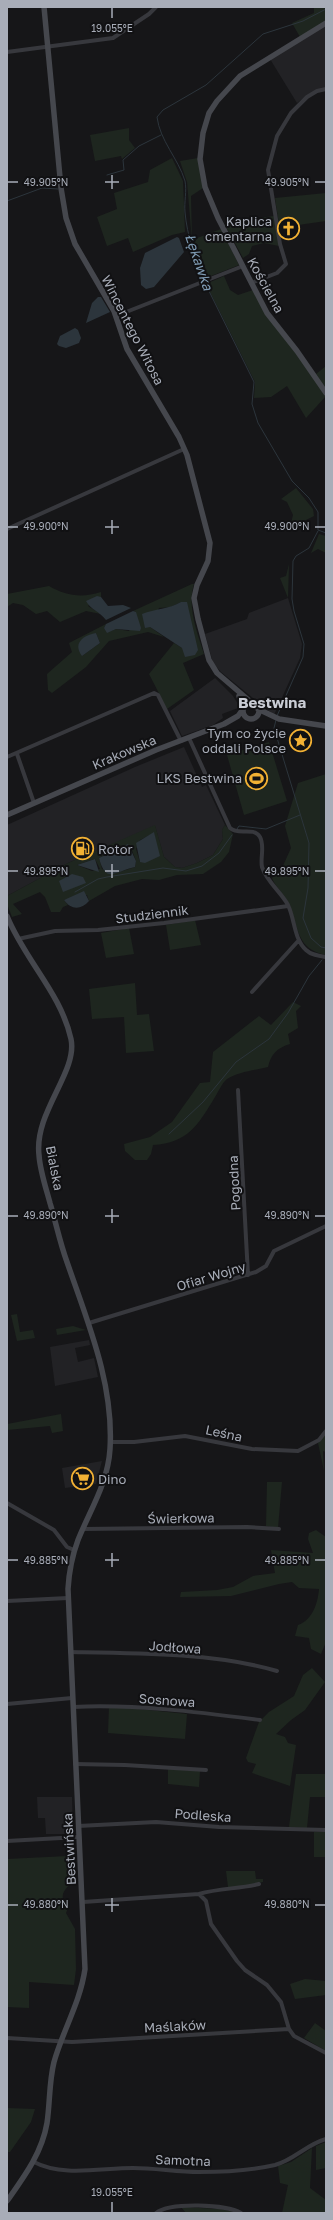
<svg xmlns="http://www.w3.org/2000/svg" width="333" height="2220" font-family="'Golos Text',sans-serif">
	<rect width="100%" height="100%" fill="#161618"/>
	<!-- built -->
	<path fill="#222225" d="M326 25V88L306 96 297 103 270 59Z
		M288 598 302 644 300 658 274 715 221 672 213 663 205 634 247 619 249 613Z
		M215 678 233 696 238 704V708L222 714 223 718 213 725 182 736 170 711Z
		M184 747 202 787 206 785 225 825 222 830 223 839 213 855 197 863 182 868 175 867 164 857 155 826 68 863 7 896V825L135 767Z
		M89 1340 90 1345 75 1348 78 1362 94 1358 98 1377 55 1386 50 1347Z
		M102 1461 96 1484 65 1488 62 1468Z
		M37 1797H72L73 1834H46L45 1818H38Z"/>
	<!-- green -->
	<path fill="#1e261f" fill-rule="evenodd" d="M314 7H326V21L300 37 292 23 314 13Z
		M129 128V140L135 148 122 159 121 156 95 161 90 135Z
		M172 158 183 181 185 232 172 235 133 252 128 238 107 246 97 217 117 209 114 193 148 182 150 170Z
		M198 158 203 188 191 196 192 240 221 229 239 265 206 278 192 241 187 182 180 161Z
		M326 193V221L291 226V230L280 231 275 198Z
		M274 216 279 246 264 243 252 246 249 254 243 258 225 225 232 222Z
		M224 276 230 290 238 295 253 290 326 396 306 418 287 386 271 397 254 398 255 382 206 284Z
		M326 366V389L316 374Z
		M296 488 313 509 314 516 284 531 290 527 293 515 287 502 281 499Z
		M319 534 326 536V553L318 549 311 553Z
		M289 564 288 598 280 578 286 576Z
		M192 584H194C187 607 197 632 204 654L183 663 194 690 167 709 149 674 174 643 182 648 181 602 171 607 159 608 150 627 164 637 148 632 109 641 86 667 52 693 48 690 47 674 72 652 69 643 106 624 104 628 111 631 116 629 129 631 136 612 133 611ZM96 633 100 643 82 656Z
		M49 586C66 596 82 598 101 592V597H97L88 606 101 614 86 611 60 622 47 611 36 614 23 605 13 603 7 607V594Z
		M269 742 287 801 244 815 227 755Z
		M326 774V955C297 949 299 930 290 906 286 896 276 888 272 878L282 868 291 848 285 826 298 783Z
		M155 825 164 857 175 867 182 868 197 863 213 855 223 839 222 830 225 825 233 834 229 852 221 862 203 874 177 875 159 880 142 879 115 886 89 901 87 895 64 900 68 905 63 907 60 912H51L45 897 40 892 13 904 22 914 12 917 7 904V896L68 863ZM154 833 157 848 140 862 136 849 140 840ZM130 845 136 861 135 867 113 874 102 869 99 858 122 846ZM95 859 100 869 92 871 77 865Z
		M195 920 201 945 170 950 166 925Z
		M129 928 134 954 106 958 101 933Z
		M135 983 137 1015 149 1014 154 1051 126 1053 124 1017 92 1019 89 989Z
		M293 1002 301 1006 296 1011 298 1028 288 1034 290 1044C277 1048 271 1054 268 1067 255 1070 238 1072 227 1079 222 1083 218 1092 215 1097 198 1125 188 1143 153 1145L151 1154 147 1160H135L125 1151 124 1144 150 1137 172 1122 200 1083 210 1082 213 1052 259 1016 271 1025Z
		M17 1314 20 1332 33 1330 35 1338 17 1341 11 1315Z
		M73 1326 86 1330 57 1335 56 1329Z
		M61 1414 63 1431 52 1433 50 1426 7 1430V1424Z
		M326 1434V1452L323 1451 324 1471 318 1443Z
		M267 1482H282L278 1528 266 1526Z
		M316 1530 326 1537V1642L321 1654 311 1649 309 1638 295 1636 298 1625C313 1620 318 1602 319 1589L299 1588 292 1582 279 1584 231 1596 180 1597 181 1592 217 1590 233 1587 253 1576 275 1573 271 1550 313 1553 308 1539 309 1533Z
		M312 1668 325 1682 305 1710 291 1720 276 1734 285 1737 288 1743 296 1745 290 1786 252 1773 256 1764 248 1762 246 1758 259 1722 269 1712 294 1696 303 1675Z
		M109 1706 187 1714 185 1739 108 1733Z
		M168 1769 200 1771 199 1787 168 1784Z
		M296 1774H326L325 1797H310L307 1828 289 1827Z
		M314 1832H326V1857H314Z
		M68 1856C70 1863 74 1869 73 1877 72 1888 54 1891 68 1908L66 1913 75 1929 76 1969 74 1985 29 1982V2008L7 2007V1859Z
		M226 1871H255L256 1879H263V1882L238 1887H228Z
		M305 1979 326 1981V1995L295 1999 290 1984Z
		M315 2023 326 2031V2051L304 2038Z
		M7 2108 35 2109 31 2122 10 2152H7Z
		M326 2142V2168L316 2170V2146Z
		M312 2148 310 2188 326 2200V2213H282L288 2185 280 2183 278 2166 291 2162Z
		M181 2207 221 2209 239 2213H186Z"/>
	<!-- water -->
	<path fill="#2c353c" d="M177 237 179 238 184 252 154 287 146 289 141 285 140 268 145 253Z
		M98 297H101L110 312 86 323 92 303Z
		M75 328 78 330 81 338 79 343 66 348 59 346 57 344 60 336Z
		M97 596 101 597 108 606 123 605 131 608 106 620C100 612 90 609 86 601Z
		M181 602H187L198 650 195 655 185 657 182 648 150 627 145 628 142 614C155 609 169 609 181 602Z
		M133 611 136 612 141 628 140 631 116 629 107 633 104 628 106 624Z
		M96 633 100 643 82 656C72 643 84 635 96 633Z
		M154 832 160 856 145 863 140 862 136 843Z
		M128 844 136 861 135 867C115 871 106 885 99 858Z
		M95 859 99 872 77 865Z
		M72 874 83 877 86 883 63 892 59 881Z
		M84 891 89 901C81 910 71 910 64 900Z"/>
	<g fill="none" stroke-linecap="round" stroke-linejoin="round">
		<!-- stream -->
		<path stroke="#2c353c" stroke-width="1" d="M107 175 124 170 123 160 139 146 161 135
			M7 201 42 188 58 189
			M204 280C195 257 187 236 185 212 184 202 187 191 185 181 178 158 160 141 157 117L163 110 206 85 263 34 303 21 326 9
			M205 283 254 382 252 404 258 423 292 481 309 498 318 512V530L326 533
			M277 716 303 657 304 644 294 611 292 599 293 561 296 556 309 548 318 531
			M276 720 274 728 309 843 308 888 303 918 311 938 321 947 326 948
			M237 829 239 826 266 829 300 815
			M75 892 98 879 107 877 163 868 186 871 202 866 219 853 232 835
			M169 1134 203 1102 236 1062 269 1039 288 1013 309 976 322 960"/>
		<!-- street -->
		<path stroke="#37383d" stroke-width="4" d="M7 52 113 38 149 14 156 7
			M251 283 277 273 286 264 280 244 268 170 277 136 291 113 307 97 317 91 326 89
			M116 316 243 266
			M7 529 184 449
			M189 738 230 828C239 836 253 826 260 837 265 846 260 858 262 867 267 882 281 892 288 905 295 920 294 939 306 950 311 955 319 956 326 957
			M17 754 34 803
			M7 757 154 693 158 695 181 741
			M18 939 55 931 98 930 164 923 288 906
			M252 992 299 940
			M238 1090 248 1275
			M89 1323 256 1272 266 1266 274 1251 326 1226
			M110 1442H134L185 1436 252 1449 298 1451 319 1440 326 1431
			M7 1503 54 1530 67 1547 74 1550
			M83 1529 247 1527 279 1529
			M7 1601 68 1598
			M70 1652C134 1653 216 1653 277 1671
			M7 1704 72 1698
			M73 1707C135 1704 198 1712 260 1720
			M75 1764 125 1765 206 1770
			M78 1826 156 1822 219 1827 326 1830
			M7 1841 79 1837
			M199 1894C219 1888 239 1889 259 1884
			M83 1902 199 1894 206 1901 211 1924 237 1961 245 1970 267 1985 281 2002 289 2029 294 2036 326 2053
			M7 2038 72 2042 289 2029
			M34 2162C62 2177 101 2168 133 2168 155 2168 177 2172 199 2172 222 2172 253 2170 275 2165 294 2160 307 2144 326 2139
			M156 2213C170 2202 226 2204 241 2213"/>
		<!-- secondary -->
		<path stroke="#45474d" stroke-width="5.5" d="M44 7 61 188 66 218 75 244 114 311 127 349 179 437 187 455 210 543 208 561 197 585 194 598 198 619 209 660 217 673 252 703
			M326 23 240 76 217 101 209 113 203 133 200 159 205 187 218 218 267 313 297 351 326 393
			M243 711a8 8 0 1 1 16 0a8 8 0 1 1-16 0Z
			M258 709 279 719 326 726
			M7 815 156 750 224 724 238 716 243 709 239 696
			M7 916C24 959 61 993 71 1039 78 1072 34 1112 39 1155 40 1171 46 1188 50 1203 56 1223 60 1243 67 1262 88 1323 114 1384 110 1449 108 1483 90 1510 78 1540 72 1556 69 1572 68 1589L85 1969C80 2003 63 2030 54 2062 49 2082 50 2103 47 2123 42 2153 24 2177 7 2201"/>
	</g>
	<!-- ticks -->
	<path fill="none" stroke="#a8adb8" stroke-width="1.5" d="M112 8V18M112 175V189M8 182H18M105 182H119M315 182H325M112 520V534M8 527H18M105 527H119M315 527H325M112 864V878M8 871H18M105 871H119M315 871H325M112 1209V1223M8 1216H18M105 1216H119M315 1216H325M112 1553V1567M8 1560H18M105 1560H119M315 1560H325M112 1898V1912M8 1905H18M105 1905H119M315 1905H325M112 2202V2212"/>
	<!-- icons -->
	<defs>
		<symbol id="church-ring" viewBox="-11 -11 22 22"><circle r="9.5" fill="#111113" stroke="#f2b134" stroke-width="1.5"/><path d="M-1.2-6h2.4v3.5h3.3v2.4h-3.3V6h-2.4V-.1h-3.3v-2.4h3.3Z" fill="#f2b134"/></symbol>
		<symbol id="sight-ring" viewBox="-11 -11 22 22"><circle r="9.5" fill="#111113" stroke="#f2b134" stroke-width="1.5"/><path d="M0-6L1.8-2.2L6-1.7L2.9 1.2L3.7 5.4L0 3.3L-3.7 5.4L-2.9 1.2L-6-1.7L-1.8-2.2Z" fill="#f2b134"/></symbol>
		<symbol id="stadium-ring" viewBox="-11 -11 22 22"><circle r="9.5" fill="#111113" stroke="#f2b134" stroke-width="1.5"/><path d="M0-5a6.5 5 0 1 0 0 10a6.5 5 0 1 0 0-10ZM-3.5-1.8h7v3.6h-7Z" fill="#f2b134"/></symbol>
		<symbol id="fuel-ring" viewBox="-11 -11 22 22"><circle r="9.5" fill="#111113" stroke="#f2b134" stroke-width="1.5"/><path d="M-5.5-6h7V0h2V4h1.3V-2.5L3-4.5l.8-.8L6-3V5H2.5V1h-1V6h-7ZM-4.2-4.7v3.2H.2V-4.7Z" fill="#f2b134"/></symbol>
		<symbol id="supermarket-ring" viewBox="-11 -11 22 22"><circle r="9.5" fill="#111113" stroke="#f2b134" stroke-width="1.5"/><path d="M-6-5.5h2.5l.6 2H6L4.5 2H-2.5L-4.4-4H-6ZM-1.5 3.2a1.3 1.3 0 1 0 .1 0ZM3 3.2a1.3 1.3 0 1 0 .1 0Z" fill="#f2b134"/></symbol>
	</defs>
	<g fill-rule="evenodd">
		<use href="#church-ring" x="276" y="216" width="25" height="25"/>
		<use href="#sight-ring" x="288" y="728" width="25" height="25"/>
		<use href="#stadium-ring" x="244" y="766" width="25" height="25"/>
		<use href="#fuel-ring" x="70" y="836" width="25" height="25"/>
		<use href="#supermarket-ring" x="70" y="1466" width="25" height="25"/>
	</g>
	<g text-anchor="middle" stroke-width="4" stroke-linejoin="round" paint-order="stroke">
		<!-- poi labels -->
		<g font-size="13" fill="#a8adb8" stroke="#111113" text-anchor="end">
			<text x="272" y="226">Kaplica<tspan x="272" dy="15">cmentarna</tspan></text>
			<text x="286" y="738">Tym co życie<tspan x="286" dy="15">oddali Polsce</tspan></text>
			<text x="242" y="783">LKS Bestwina</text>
			<text x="98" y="854" text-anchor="start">Rotor</text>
			<text x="98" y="1484" text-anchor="start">Dino</text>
		</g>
		<!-- street labels -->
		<g font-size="13" fill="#a8adb8" stroke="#111113">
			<text transform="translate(266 285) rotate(61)" y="5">Kościelna</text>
			<text transform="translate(133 330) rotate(63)" y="5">Wincentego Witosa</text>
			<text transform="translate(124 752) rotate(-23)" y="5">Krakowska</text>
			<text transform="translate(152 914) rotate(-7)" y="5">Studziennik</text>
			<text transform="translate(55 1168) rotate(79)" y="5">Bialska</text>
			<text transform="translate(234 1183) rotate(-93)" y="5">Pogodna</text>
			<text transform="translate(211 1276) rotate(-17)" y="5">Ofiar Wojny</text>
			<text transform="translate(224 1433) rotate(12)" y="5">Leśna</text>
			<text transform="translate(181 1518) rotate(-1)" y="5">Świerkowa</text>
			<text transform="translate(175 1647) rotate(4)" y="5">Jodłowa</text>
			<text transform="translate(167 1700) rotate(4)" y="5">Sosnowa</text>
			<text transform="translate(203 1815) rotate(4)" y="5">Podleska</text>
			<text transform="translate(69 1849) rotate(-93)" y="5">Bestwińska</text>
			<text transform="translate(175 2026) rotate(-3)" y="5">Maślaków</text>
			<text transform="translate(183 2160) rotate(2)" y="5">Samotna</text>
		</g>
		<!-- water labels -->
		<g font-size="14" font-style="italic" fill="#7f9bb3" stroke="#111113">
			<text transform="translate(199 262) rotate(71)" y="5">Łękawka</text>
		</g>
		<!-- quarter labels -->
		<g font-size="15" font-weight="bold" fill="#c9ccd4" stroke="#111113">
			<text x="272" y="708">Bestwina</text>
		</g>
	</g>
	<g font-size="10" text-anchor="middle" fill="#a8adb8" stroke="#111113" stroke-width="4" stroke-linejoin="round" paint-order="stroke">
		<text x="112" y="32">19.055°E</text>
		<text x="46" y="186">49.905°N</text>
		<text x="287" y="186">49.905°N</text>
		<text x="46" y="530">49.900°N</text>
		<text x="287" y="530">49.900°N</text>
		<text x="46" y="875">49.895°N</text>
		<text x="287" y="875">49.895°N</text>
		<text x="46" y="1219">49.890°N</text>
		<text x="287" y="1219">49.890°N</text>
		<text x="46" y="1564">49.885°N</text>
		<text x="287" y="1564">49.885°N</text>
		<text x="46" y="1908">49.880°N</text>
		<text x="287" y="1908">49.880°N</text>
		<text x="112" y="2196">19.055°E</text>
	</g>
	<!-- border -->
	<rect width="333" height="2220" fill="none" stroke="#a8adb8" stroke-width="16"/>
</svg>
